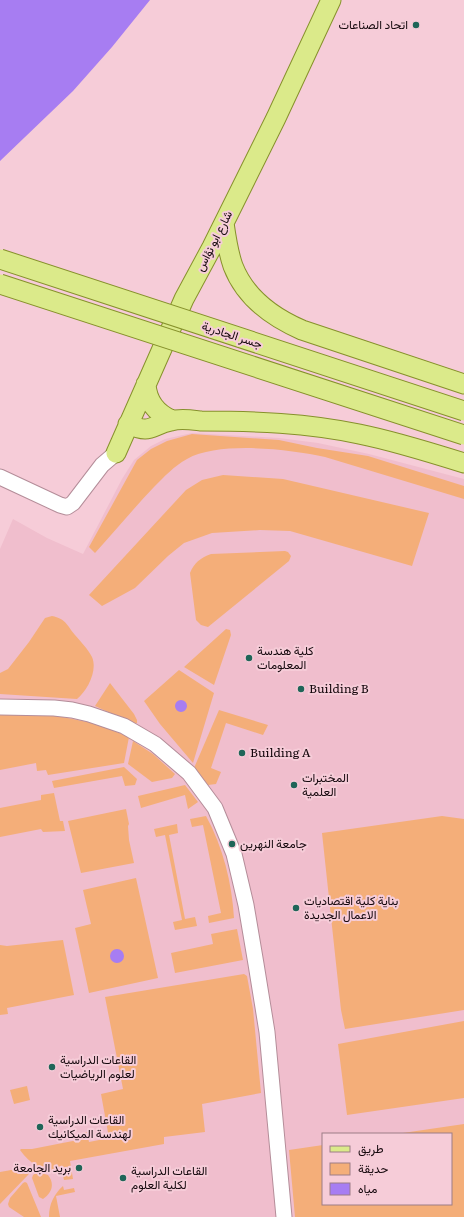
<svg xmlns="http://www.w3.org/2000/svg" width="464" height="1217" font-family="Literata,Vazirmatn,serif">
	<rect width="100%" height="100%" fill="#f6ccd8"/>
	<!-- built -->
	<path fill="#f0becd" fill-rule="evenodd" d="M192 433 279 438 318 443 369 454 464 479V1217H0V549L13 519 47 538 83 554 122 479 134 460 151 446 165 439ZM323 1134H451V1204H323Z"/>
	<!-- green -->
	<path fill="#f4ae79" d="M192 434 279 440 317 448 368 456 464 486V499L325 457C289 449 219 441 187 459 174 466 164 477 154 487 134 508 115 531 95 553L89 547 137 460 151 449 167 441Z
		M223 475 283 479 429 513 412 566 290 531 260 530 212 533 184 543 168 556 135 588 102 606 89 595 186 490 202 480Z
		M285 551 288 552 291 556 289 561 208 627 201 625 196 620 190 573C194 563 200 558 211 554Z
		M52 616C66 619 66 624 75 635 80 641 88 649 92 657 98 671 87 691 77 699L0 694V673L8 669 29 642 45 618Z
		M226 629 230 630 231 635 214 685 184 667Z
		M179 670 214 693 193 763 160 724 144 701Z
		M110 683 134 714 137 720V723L134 724 95 706Z
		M219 710 268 725 263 735 226 723 211 768 221 772 216 784 208 785 194 768Z
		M48 714 97 724 129 737 124 763 48 775 46 770 37 771 36 763 0 770V715Z
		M133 741 153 754 175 774 172 778 152 782 128 764Z
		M124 767 137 779 135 785 125 786 122 776 54 788 52 781Z
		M185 785 198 802 188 809 185 795 141 808 138 796Z
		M54 793 60 821H63L65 831 43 832 41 829 0 837V808L41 800V795Z
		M126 809 129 824 128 826 129 840 134 863 81 873 68 821Z
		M206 816C223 847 232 883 234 918L209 923 208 916 221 913 203 825 192 827 190 819Z
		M442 816 464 819V1010L345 1029 341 1010 322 833Z
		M177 824 178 833 169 835 185 919 195 917 197 926 175 930 173 922 182 920 165 835 156 837 154 829Z
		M136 878 158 978 89 993 75 928 91 924 83 890Z
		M237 929 243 960 175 973 171 953 213 944 211 934Z
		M63 940 74 995 7 1008 8 1014 0 1015V945L7 946Z
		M244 974 247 976 253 1009 261 1093 202 1104 205 1132 164 1137V1144L70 1161 73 1179 64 1180 62 1171C43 1172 31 1165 20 1150L21 1149H32L83 1139V1133L87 1132 89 1142 109 1138 101 1094 123 1089 105 997Z
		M464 1021V1098L347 1115 338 1044Z
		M27 1086 30 1100 14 1104 10 1090Z
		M464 1124V1217H295L289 1150 323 1145V1204H451V1134H396Z
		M28 1167 30 1172 28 1175 0 1204V1172Z
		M37 1172 48 1175C55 1184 52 1193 43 1199L39 1197 32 1178 33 1175Z
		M25 1182 27 1183 41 1217H24L9 1207 8 1204 10 1198 23 1183Z
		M63 1186 64 1190 74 1188 75 1192 56 1196 60 1217H49C49 1204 54 1194 63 1186Z"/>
	<!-- water -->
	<path fill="#a77df2" d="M0 0H150L112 47 73 91 0 161Z
		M175 706a6 6 0 1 1 12 0a6 6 0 1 1-12 0Z
		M110 956a7 7 0 1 1 14 0a7 7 0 1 1-14 0Z"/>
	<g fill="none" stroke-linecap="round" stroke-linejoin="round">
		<defs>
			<path id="minor" d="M0 477 60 505 67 507 73 503 102 465 116 453
				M0 707 54 708 72 710 89 714 124 726 155 744 189 773 215 808 234 854 246 905 256 964 267 1032 284 1217"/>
			<path id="major" d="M224 223C226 237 228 252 233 266 245 297 272 317 302 330L464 384
				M146 384C147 401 156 413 172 420
				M128 424C151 435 151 425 171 421 180 418 192 420 201 421 254 421 307 423 359 434 394 441 429 452 464 463
				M116 453 184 299 212 247 276 118 331 0"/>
		</defs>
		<!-- minor casing -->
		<use href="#minor" stroke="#b48d99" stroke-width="17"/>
		<!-- major casing -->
		<use href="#major" stroke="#86912b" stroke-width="21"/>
		<!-- minor -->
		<use href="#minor" stroke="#fff" stroke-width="15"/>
		<!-- major -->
		<use href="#major" stroke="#dbea8a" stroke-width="19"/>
		<defs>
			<path id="major-bridge" d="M0 259 464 411
				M0 284 464 435"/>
		</defs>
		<!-- major-bridge casing -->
		<use href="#major-bridge" stroke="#86912b" stroke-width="21" stroke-linecap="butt"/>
		<!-- major-bridge -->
		<use href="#major-bridge" stroke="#dbea8a" stroke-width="19"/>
	</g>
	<!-- markers -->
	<g fill="#1f6558" stroke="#f6ccd8" stroke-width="1.5">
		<circle cx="416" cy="25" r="4"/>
		<circle cx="249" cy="658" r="4"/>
		<circle cx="301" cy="689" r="4"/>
		<circle cx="242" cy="753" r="4"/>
		<circle cx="294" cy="785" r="4"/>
		<circle cx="232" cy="844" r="4"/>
		<circle cx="296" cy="908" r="4"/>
		<circle cx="52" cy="1067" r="4"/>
		<circle cx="40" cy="1127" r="4"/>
		<circle cx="79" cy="1168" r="4"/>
		<circle cx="123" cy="1178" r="4"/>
	</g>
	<g text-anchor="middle" stroke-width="4" stroke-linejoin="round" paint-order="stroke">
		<!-- poi labels -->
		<g font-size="12" fill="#14070c" stroke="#f6ccd8" text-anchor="start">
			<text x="408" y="29" text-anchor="end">اتحاد الصناعات</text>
			<text x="257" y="655">كلية هندسة<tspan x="257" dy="14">المعلومات</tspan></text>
			<text x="309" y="693">Building B</text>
			<text x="250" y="757">Building A</text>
			<text x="302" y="782">المختبرات<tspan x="302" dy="14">العلمية</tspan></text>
			<text x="240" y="848">جامعة النهرين</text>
			<text x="304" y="905">بناية كلية اقتصاديات<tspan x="304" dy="14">الاعمال الجديدة</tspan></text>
			<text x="60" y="1064">القاعات الدراسية<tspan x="60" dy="14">لعلوم الرياضيات</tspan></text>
			<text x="48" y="1124">القاعات الدراسية<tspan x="48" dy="14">لهندسة الميكانيك</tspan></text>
			<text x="71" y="1172" text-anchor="end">بريد الجامعة</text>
			<text x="131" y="1175">القاعات الدراسية<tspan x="131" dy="14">لكلية العلوم</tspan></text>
		</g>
		<!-- street labels -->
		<g font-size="12" fill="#14070c" stroke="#f6ccd8">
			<text transform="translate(214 241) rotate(-63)" y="4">شارع ابو نؤاس</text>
			<text transform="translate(232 335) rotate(18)" y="4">جسر الجادرية</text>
		</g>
	</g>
	<!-- legend -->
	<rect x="322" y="1133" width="130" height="72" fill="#f6ccd8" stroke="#9c7d86"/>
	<rect x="330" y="1146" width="20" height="6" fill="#dbea8a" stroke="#9c7d86"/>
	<text x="358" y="1153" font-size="12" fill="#14070c">طريق</text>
	<rect x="330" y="1163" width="20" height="12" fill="#f4ae79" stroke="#9c7d86"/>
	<text x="358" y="1173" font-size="12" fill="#14070c">حديقة</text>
	<rect x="330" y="1183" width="20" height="12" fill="#a77df2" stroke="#9c7d86"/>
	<text x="358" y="1193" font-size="12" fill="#14070c">مياه</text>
</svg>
